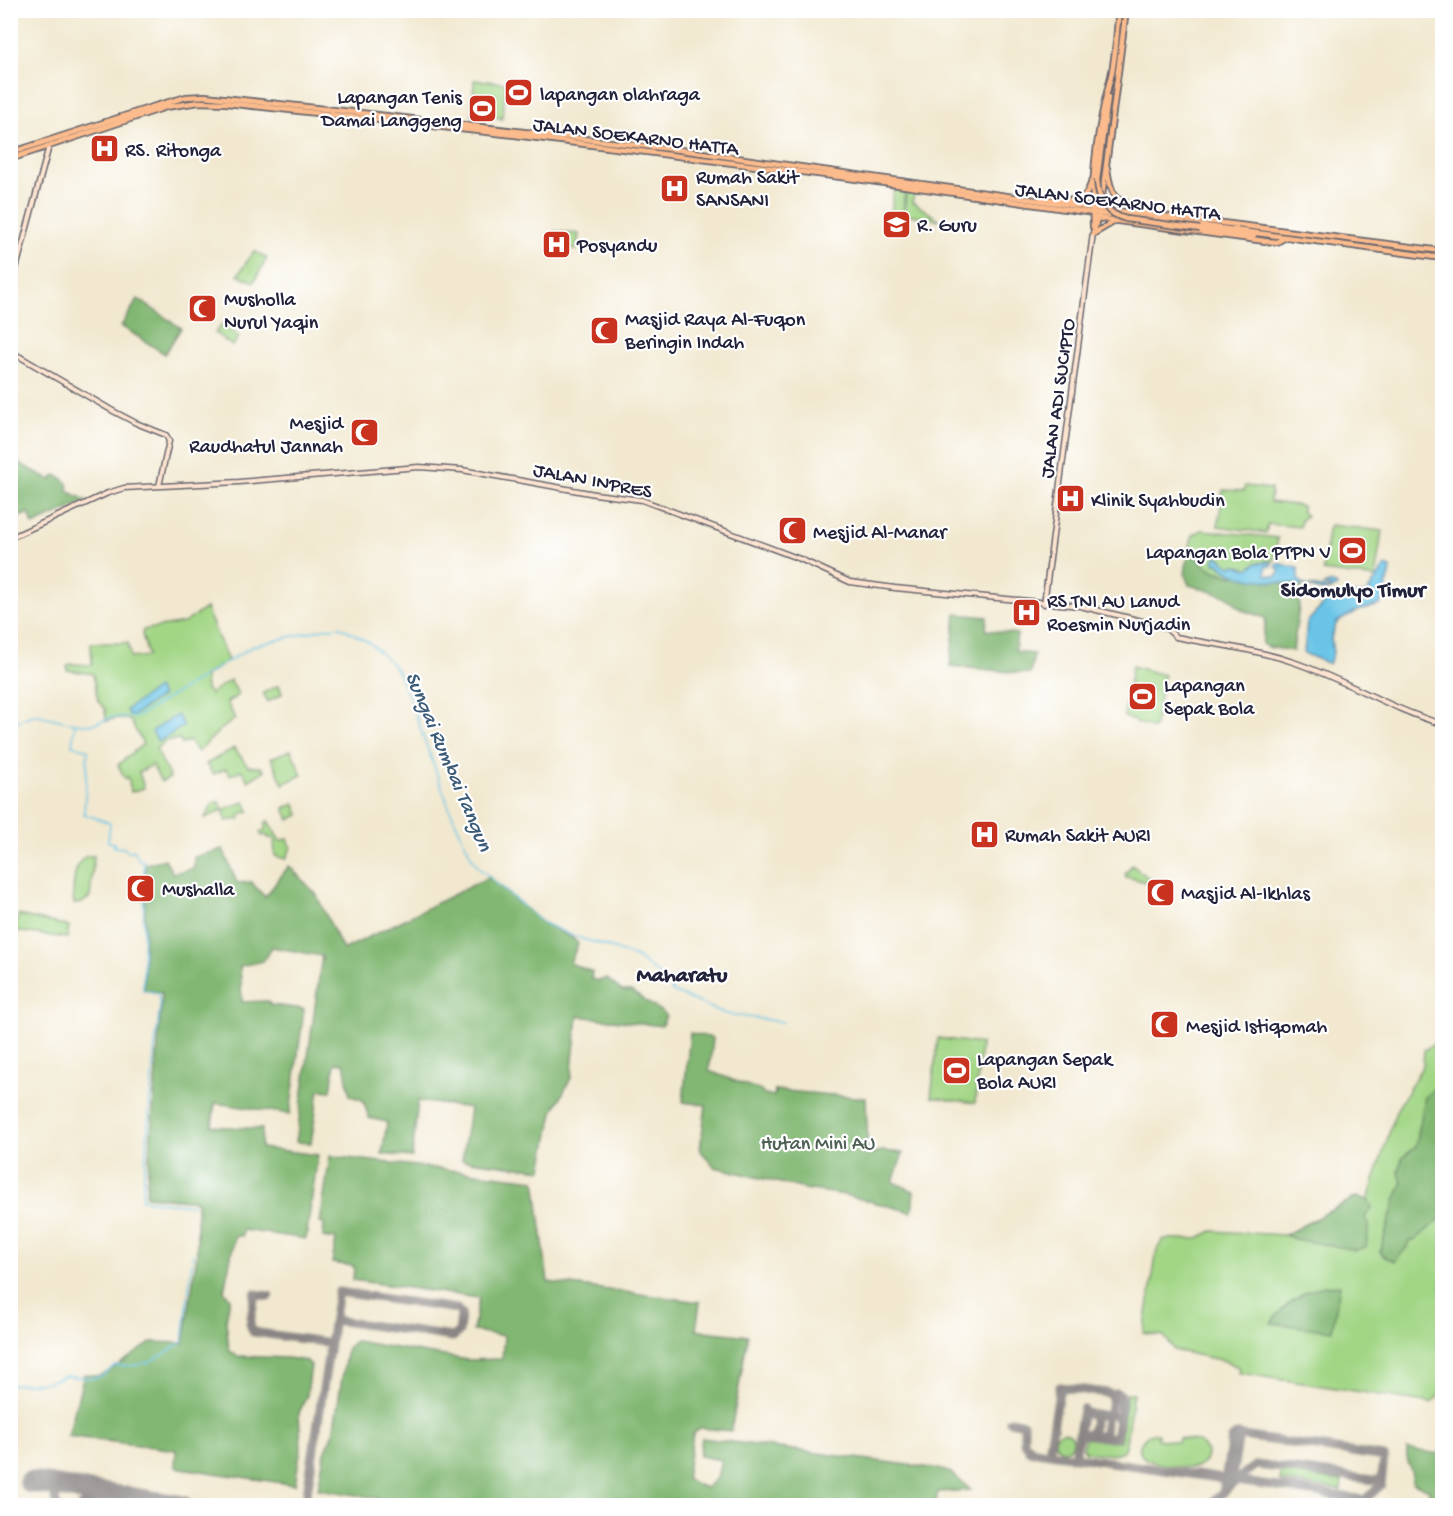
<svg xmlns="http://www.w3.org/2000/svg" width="1453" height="1516" font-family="'Gochi Hand',sans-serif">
	<rect width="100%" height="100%" fill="#fff"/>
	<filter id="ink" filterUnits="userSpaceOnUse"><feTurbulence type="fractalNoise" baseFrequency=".0167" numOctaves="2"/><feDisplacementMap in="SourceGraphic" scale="12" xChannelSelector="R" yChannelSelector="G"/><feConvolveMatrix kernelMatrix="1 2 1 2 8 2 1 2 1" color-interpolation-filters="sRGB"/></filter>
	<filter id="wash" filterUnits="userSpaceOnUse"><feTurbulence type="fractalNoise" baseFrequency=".008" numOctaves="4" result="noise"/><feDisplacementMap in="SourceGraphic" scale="24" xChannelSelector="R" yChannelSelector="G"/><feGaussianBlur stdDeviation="1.35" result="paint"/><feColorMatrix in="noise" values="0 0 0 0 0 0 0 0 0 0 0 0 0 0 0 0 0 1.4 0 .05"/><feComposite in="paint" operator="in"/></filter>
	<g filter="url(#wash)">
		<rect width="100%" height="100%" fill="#f1e8cf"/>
		<!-- green -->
		<path fill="#a2d685" stroke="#627c60" stroke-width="1.5" d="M474 80 506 83 502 119 493 116H472V99L494 100 495 98H473Z
			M514 85 527 88 524 99H512Z
			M894 188 905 189 903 215 891 213Z
			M907 190 914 191 913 202 940 220 905 214 904 210Z
			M555 231 579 234 577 250 558 248 559 241 554 240Z
			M254 251 267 258 254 282 238 275Z
			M223 323 239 337 232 346 215 333Z
			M1245 486 1271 489 1270 502 1302 506V512L1306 516 1301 520 1300 527 1268 524 1266 533 1218 526 1223 490 1244 491Z
			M1330 525 1382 531 1375 578 1323 571 1328 530Z
			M1202 530 1278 538 1274 561H1266L1248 569 1236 565 1232 566 1225 564 1220 557 1215 563H1219L1234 573V576C1222 573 1211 571 1201 562 1196 558 1195 555 1188 553L1193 535Z
			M206 608 228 661 205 676 206 689 211 695 212 692 230 680 239 695 227 702 235 719 219 731 198 752 189 741 182 744 179 739 165 741 156 749 170 778 161 782 152 765 139 772 144 788 131 792 128 777 125 779 118 765 143 744 130 720 116 718 106 721 105 709 98 701 93 674 67 670V666L71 664 92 665 91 643H128L131 658 148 656 142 634 143 630 184 623Z
			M1132 666 1164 675 1154 729 1124 717Z
			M279 685 282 694 268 702 263 693Z
			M234 748 248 766 261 767 264 771 248 781 242 770 230 775 226 769 213 774 206 764Z
			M291 750 302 775 283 784 271 758Z
			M219 801 223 810 205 818 212 804Z
			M245 802 249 811 239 815 241 819 225 821 224 809Z
			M295 804 299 815 289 820 284 808Z
			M268 821 280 841 288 839 291 848 286 859 275 856 274 838H268V835L262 836 260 832 265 830V823Z
			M86 856H94L90 897 82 903 74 904C72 890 73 864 86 856Z
			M1132 865 1156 884 1126 877 1125 874Z
			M18 915 69 926 67 938 15 931Z
			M938 1038 981 1044 975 1103 931 1097Z
			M1442 1039V1392L1432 1403 1239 1373 1240 1368 1225 1361 1174 1350 1164 1336 1144 1333 1157 1249 1164 1239H1196L1212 1231 1285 1235 1356 1197 1368 1200 1396 1111 1423 1065 1424 1050Z
			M1127 1393H1133L1126 1443 1123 1451 1112 1455 1086 1452 1083 1448 1085 1438 1120 1441Z
			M1055 1441a9 9 0 1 1 18 0a9 9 0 1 1-18 0Z
			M1152 1434H1158L1157 1439 1178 1442 1179 1438 1199 1442 1207 1451C1207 1458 1205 1464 1198 1467 1191 1469 1152 1464 1146 1459 1134 1451 1141 1437 1152 1434Z
			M1281 1472 1342 1481 1341 1490 1280 1481Z"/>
		<!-- forest -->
		<path fill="#81b772" stroke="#526c56" stroke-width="1.5" d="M138 299 181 328 165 354 121 326Z
			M11 459 51 480 55 475C63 478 69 482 68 491L87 501 33 525 29 513 11 520Z
			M1188 553C1197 555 1198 561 1205 565 1214 572 1223 574 1234 576V573L1266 581 1302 585 1293 651 1268 647 1262 644 1266 620 1263 617 1242 610 1229 597 1189 585 1185 575Z
			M956 614 987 617 986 630 1017 634 1015 651 1034 654 1030 674 950 666Z
			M223 849 237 883 251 882 265 897 289 866 316 894 343 950 489 877 543 923 573 938 578 944 570 963 592 972 591 979 599 981 606 978 622 991H631L666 1015 662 1026 578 1016 571 1078 553 1112 542 1170 462 1160 470 1108 418 1101 412 1157 382 1154 387 1122 369 1118 363 1100 350 1096 344 1063H335L331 1091 319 1090 311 1143 296 1142 322 956 272 947 263 961 240 966 242 1002 267 1001 271 1005 304 1009 290 1114 215 1103 212 1126 262 1129 261 1148 318 1155 306 1239 243 1230 242 1236H235L224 1291 230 1298 226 1321 229 1350 237 1356 288 1358 307 1361 311 1365 307 1395 299 1413 301 1447 295 1485 175 1467 176 1450 68 1436 84 1374 98 1376 108 1372 152 1342 184 1343 197 1254V1201L146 1196 162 993 144 990 145 864 165 859 173 873 194 868V857Z
			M690 1033 713 1038 709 1071 762 1091 763 1094 774 1096 775 1090 866 1098 868 1155 882 1151 903 1153 893 1182 914 1191 912 1212 845 1195 805 1189 715 1167 700 1150 706 1105 683 1102Z
			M1442 1073V1217L1414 1241H1409L1407 1247 1395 1261 1385 1257 1380 1252 1395 1201 1402 1184 1399 1172 1402 1158 1416 1146 1425 1097 1437 1086 1439 1077Z
			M330 1156 535 1180 548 1282 700 1302 696 1330 748 1336 731 1431 700 1428 693 1434 686 1479 705 1488 717 1478 721 1460 699 1456 702 1438 939 1469 951 1473 971 1490 938 1492 935 1506H428L318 1489 324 1455 333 1433 347 1348 355 1341 468 1360 502 1359 504 1336 473 1331 479 1298 353 1280 354 1266 332 1263 336 1239 323 1237 324 1224 320 1223Z
			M1356 1197 1368 1200 1372 1208 1365 1217 1369 1224 1366 1247 1356 1250 1294 1239 1285 1235Z
			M1340 1285 1332 1331 1271 1323C1282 1307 1301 1292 1321 1287 1326 1285 1334 1286 1340 1285Z
			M1442 1434V1505H1425L1428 1503 1430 1490 1413 1483C1413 1470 1405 1462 1407 1449L1440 1454Z"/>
		<!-- water -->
		<path fill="#69c4e7" stroke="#467391" stroke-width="1.5" d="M1216 556C1223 557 1224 565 1232 566L1235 565 1248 569 1256 563 1272 562 1271 566H1266V575L1277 576 1280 569 1276 567 1277 563 1298 568V579L1305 585 1327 589 1330 588 1329 586H1324V585L1328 583 1336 585 1337 587C1333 589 1328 591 1323 591 1316 590 1308 586 1301 585 1280 581 1231 582 1219 563H1214Z
			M1385 566 1391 568 1389 579 1380 605 1357 611 1337 622 1331 638 1333 653 1329 664 1304 653 1307 622 1326 602 1349 595 1367 593Z
			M157 688 162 696 131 717 126 710Z
			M177 715 184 726 158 742 152 731Z"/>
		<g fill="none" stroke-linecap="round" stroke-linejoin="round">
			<!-- stream -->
			<path stroke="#69c4e7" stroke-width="1.5" d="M10 724 35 714 67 722 90 725 113 717H137L253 646 327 628 341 627 370 643 392 664 398 672 413 706 419 725 450 810 472 858 479 868 543 923 573 936 603 945 636 957 663 978 673 992 726 1014 783 1022
				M75 724 72 745 88 750 84 814 110 823 108 842 114 843V847L125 848 128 852 134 850 139 860 144 862 143 990 158 993 160 1007 154 1054 142 1200 192 1205
				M138 900 139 885H144
				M10 1385 48 1382 65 1376 94 1378 102 1376 115 1366C150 1367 157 1359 183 1341L193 1254"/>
			<!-- taxiway -->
			<path stroke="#8a8585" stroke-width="9" d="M269 1296 255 1294 250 1324 253 1332 324 1342
				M1082 1416 1086 1413 1108 1416
				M1010 1421 1024 1424V1442L1033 1451
				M1087 1435C1094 1432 1096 1420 1092 1414
				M1101 1437 1104 1432 1106 1418 1104 1416 1110 1414 1112 1397
				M1029 1450 1365 1500
				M1054 1454 1050 1450V1445L1060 1387 1108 1393 1112 1397 1116 1393 1121 1395 1120 1414 1117 1418 1119 1421 1116 1436 1111 1438 1083 1434 1078 1437
				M1071 1457 1076 1452 1083 1409
				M1231 1484 1239 1435
				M1223 1492 1232 1438 1236 1435 1384 1457 1381 1485 1360 1504
				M57 1506C53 1497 55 1490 62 1483H68L78 1490
				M81 1506 108 1494
				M305 1506 338 1292 457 1309 461 1314 459 1332 453 1337 334 1320
				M1208 1506 1246 1472 1257 1465 1381 1481"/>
			<!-- runway -->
			<path stroke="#8a8585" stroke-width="22" d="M30 1482 182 1506"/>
		</g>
	</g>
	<g filter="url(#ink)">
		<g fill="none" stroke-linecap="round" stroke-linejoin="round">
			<defs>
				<path id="secondary" d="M10 291 49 146
					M10 351 113 411 136 423 166 435 169 441 159 486
					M10 538 108 493 124 488 239 482 419 467 462 470 595 494 642 500 800 559 850 582 895 588 1080 606 1150 623 1167 629 1176 637C1215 645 1255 649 1293 662 1344 679 1390 709 1442 724
					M1044 604 1093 233"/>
				<path id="primary" d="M10 153 152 107 186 97 205 96 352 112 688 151 1100 209 1231 224 1442 251
					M10 159 166 107 199 102 226 103 514 135 856 179 1093 213 1174 222 1442 258
					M1107 168C1112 207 1121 199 1151 213
					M1097 180 1108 97
					M1040 199 1081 201 1088 191 1092 181
					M1096 218 1265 241 1277 242 1286 237
					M1093 227C1091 179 1097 131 1109 84 1116 61 1116 34 1119 10
					M1200 229 1254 235
					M1094 231 1102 197 1126 10
					M1093 234 1115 221"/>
			</defs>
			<!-- secondary casing -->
			<use href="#secondary" stroke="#6a676f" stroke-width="7"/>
			<!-- primary casing -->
			<use href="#primary" stroke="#6a676f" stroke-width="8"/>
			<!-- secondary -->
			<use href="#secondary" stroke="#fde4d1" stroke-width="4"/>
			<!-- primary -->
			<use href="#primary" stroke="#fbbb8c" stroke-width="4.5"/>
			<defs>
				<path id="primary-bridge" d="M1097 180C1098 200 1107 214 1126 219L1200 229"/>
			</defs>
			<!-- primary-bridge casing -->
			<use href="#primary-bridge" stroke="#6a676f" stroke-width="8" stroke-linecap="butt"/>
			<!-- primary-bridge -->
			<use href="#primary-bridge" stroke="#fbbb8c" stroke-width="4.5"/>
		</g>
	</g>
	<!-- icons -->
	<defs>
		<symbol id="stadium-square" viewBox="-11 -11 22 22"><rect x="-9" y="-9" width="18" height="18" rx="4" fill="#c8321e" stroke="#fff"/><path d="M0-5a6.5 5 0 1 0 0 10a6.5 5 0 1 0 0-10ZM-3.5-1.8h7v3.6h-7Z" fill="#fff"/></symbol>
		<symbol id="hospital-square" viewBox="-11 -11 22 22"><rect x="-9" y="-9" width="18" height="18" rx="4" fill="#c8321e" stroke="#fff"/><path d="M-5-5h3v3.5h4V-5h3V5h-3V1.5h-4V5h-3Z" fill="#fff"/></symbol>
		<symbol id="university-square" viewBox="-11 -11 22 22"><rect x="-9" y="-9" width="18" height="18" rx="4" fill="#c8321e" stroke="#fff"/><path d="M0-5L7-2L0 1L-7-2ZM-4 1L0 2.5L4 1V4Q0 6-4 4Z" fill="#fff"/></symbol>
		<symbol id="mosque-square" viewBox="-11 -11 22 22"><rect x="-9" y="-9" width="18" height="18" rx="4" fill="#c8321e" stroke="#fff"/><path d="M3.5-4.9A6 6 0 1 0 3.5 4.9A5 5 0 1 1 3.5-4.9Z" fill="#fff"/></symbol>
	</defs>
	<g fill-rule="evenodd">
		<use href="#stadium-square" x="502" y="76" width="33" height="33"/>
		<use href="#stadium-square" x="466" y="92" width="33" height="33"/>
		<use href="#hospital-square" x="88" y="132" width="33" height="33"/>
		<use href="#hospital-square" x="658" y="172" width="33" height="33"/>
		<use href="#university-square" x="880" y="208" width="33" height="33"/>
		<use href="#hospital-square" x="540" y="228" width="33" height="33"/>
		<use href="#mosque-square" x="186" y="292" width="33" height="33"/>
		<use href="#mosque-square" x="588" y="314" width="33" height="33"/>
		<use href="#mosque-square" x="348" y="416" width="33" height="33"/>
		<use href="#hospital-square" x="1054" y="482" width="33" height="33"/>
		<use href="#mosque-square" x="776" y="514" width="33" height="33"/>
		<use href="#stadium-square" x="1336" y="534" width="33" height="33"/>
		<use href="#hospital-square" x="1010" y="596" width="33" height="33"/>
		<use href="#stadium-square" x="1126" y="680" width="33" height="33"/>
		<use href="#hospital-square" x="968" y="818" width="33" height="33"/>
		<use href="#mosque-square" x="124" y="872" width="33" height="33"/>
		<use href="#mosque-square" x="1144" y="876" width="33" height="33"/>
		<use href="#mosque-square" x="1148" y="1008" width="33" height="33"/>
		<use href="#stadium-square" x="940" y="1054" width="33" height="33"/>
	</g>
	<g text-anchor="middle" stroke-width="4.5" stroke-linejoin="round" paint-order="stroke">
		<!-- poi labels -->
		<g font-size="20" fill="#22223b" stroke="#fff" text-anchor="start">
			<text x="540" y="100">lapangan olahraga</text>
			<text x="462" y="103" text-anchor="end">Lapangan Tenis<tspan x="462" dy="23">Damai Langgeng</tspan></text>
			<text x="125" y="156">RS. Ritonga</text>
			<text x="696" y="183">Rumah Sakit<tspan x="696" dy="23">SANSANI</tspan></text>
			<text x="917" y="231">R. Guru</text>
			<text x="577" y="251">Posyandu</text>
			<text x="224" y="305">Musholla<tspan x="224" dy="23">Nurul Yaqin</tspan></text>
			<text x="625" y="325">Masjid Raya Al-Fuqon<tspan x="625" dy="23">Beringin Indah</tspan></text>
			<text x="343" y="429" text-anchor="end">Mesjid<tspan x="343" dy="23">Raudhatul Jannah</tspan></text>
			<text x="1091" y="506">Klinik Syahbudin</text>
			<text x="813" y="538">Mesjid Al-Manar</text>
			<text x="1331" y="558" text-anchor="end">Lapangan Bola PTPN V</text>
			<text x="1047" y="607">RS TNI AU Lanud<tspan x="1047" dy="23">Roesmin Nurjadin</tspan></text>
			<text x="1164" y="691">Lapangan<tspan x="1164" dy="23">Sepak Bola</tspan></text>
			<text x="1005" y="841">Rumah Sakit AURI</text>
			<text x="162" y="895">Mushalla</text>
			<text x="1181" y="899">Masjid Al-Ikhlas</text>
			<text x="1186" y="1032">Mesjid Istiqomah</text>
			<text x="977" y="1065">Lapangan Sepak<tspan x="977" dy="23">Bola AURI</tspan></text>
		</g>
		<!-- street labels -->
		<g font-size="20" fill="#22223b" stroke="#fff">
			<text transform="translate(636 135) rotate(7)" y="7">JALAN SOEKARNO HATTA</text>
			<text transform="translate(1118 200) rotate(7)" y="7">JALAN SOEKARNO HATTA</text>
			<text transform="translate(1056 398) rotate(-82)" y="7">JALAN ADI SUCIPTO</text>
			<text transform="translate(593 479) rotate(11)" y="7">JALAN INPRES</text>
		</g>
		<!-- park labels -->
		<g font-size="20" fill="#4f6155" stroke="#fff">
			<text x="818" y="1149">Hutan Mini AU</text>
		</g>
		<!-- water labels -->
		<g font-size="21" font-style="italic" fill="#3b5b77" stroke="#fff">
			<text transform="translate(450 761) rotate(67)" y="7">Sungai Rumbai Tangun</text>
		</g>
		<!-- quarter labels -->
		<g font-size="22" font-weight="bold" fill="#22223b" stroke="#fff">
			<text x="1353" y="596">Sidomulyo Timur</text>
			<text x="682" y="981">Maharatu</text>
		</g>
	</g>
	<!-- margin -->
	<rect width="1453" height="1516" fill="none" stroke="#fff" stroke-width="36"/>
</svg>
